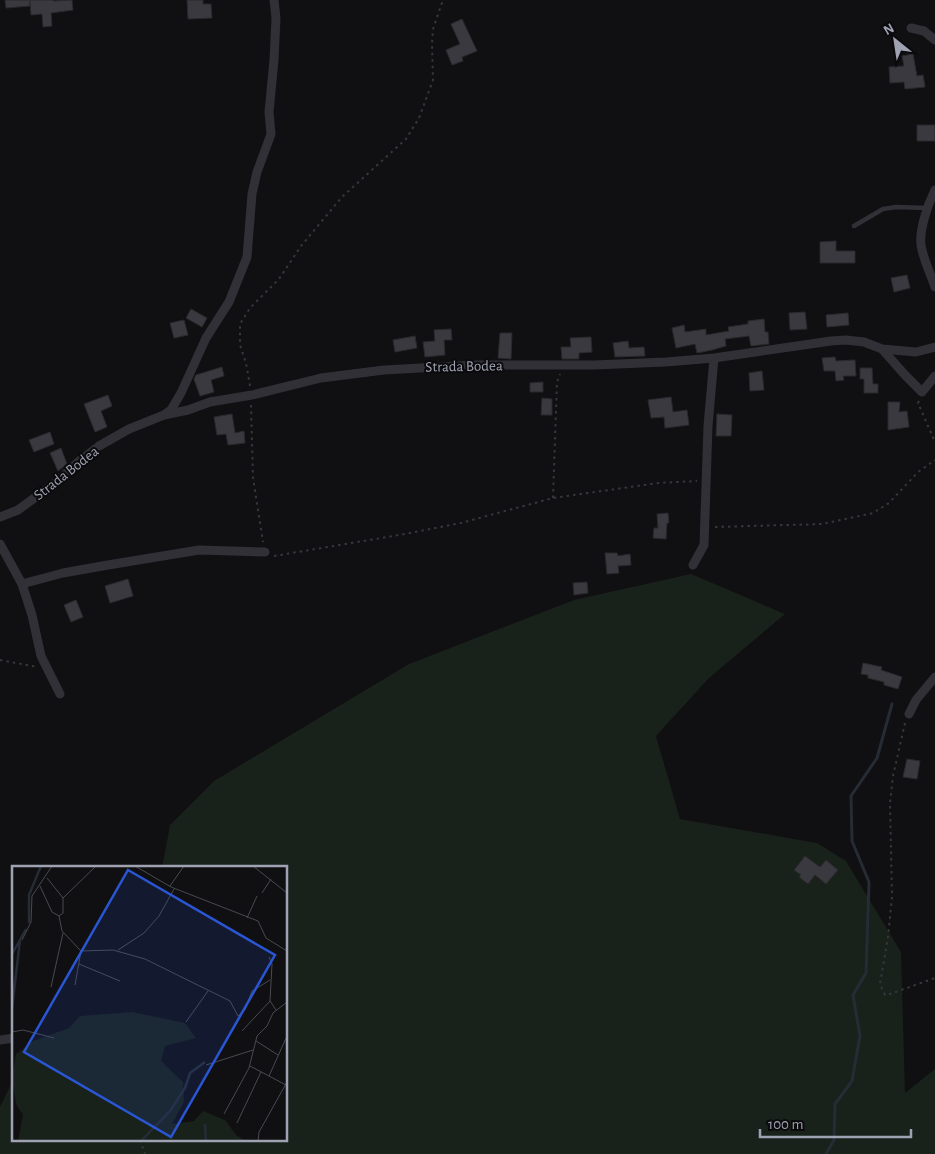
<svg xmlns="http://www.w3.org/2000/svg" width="935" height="1154" font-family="'Alegreya Sans',sans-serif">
	<rect width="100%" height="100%" fill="#100f11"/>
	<!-- green -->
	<path fill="#19211b" d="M691 574 785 614 709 678 656 736 680 819 817 843 846 861 901 952 905 1093 935 1069V1154H0V1107L14 1078V1140H286V868H162L170 825 214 781 409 664 574 600Z"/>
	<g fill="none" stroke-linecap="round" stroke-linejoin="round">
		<!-- stream -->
		<path stroke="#252c35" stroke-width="3" d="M826 1154 834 1140 835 1104 852 1081 860 1036 853 995 866 973 869 882 852 841 851 796 877 758 892 704"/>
	</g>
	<!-- building -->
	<path fill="#39393f" stroke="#2a292d" d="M5 0H53V1L72 0 73 10 51 13 52 26 43 27 42 14 31 15 30 1V6L6 8Z
		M187 0H203V4H211L212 18 188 19Z
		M462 19 477 51 462 57 463 61 452 65 446 50 460 44 451 24Z
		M913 54 917 76 923 75 925 87 905 89 904 82 890 83 889 67 904 66 902 56Z
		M917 125H935V141H917Z
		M836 241V251H855V263H820V242Z
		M907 275 910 288 894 292 891 278Z
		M191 309 207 318 202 327 186 318Z
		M805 312 807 329 790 330 789 313Z
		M848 313 849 325 827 327 826 315Z
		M764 319 765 332H768L769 344 751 346 749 336 725 339 726 346 712 350 697 353 695 344 676 348 672 328 684 325 685 332 706 329V335L729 331 728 327 748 324V321Z
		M184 320 188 335 174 338 170 323Z
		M451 329 452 340H444L445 355 425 357 423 342 435 341 434 330Z
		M500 333H512L511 359 498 358Z
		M415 336 417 348 395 352 393 340Z
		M591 337 592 352 579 353V359H562L561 347H571L570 338Z
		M628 341 629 348 644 347 645 356 615 357 613 343Z
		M835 357 836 361 855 360 856 376H843L844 380 836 381 835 371H824L822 358Z
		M222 367 224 376 211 380 214 392 200 396 194 379 196 375Z
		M860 368H872L873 384H878V393H864V379H860Z
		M762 371 764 390 750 391 749 373Z
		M543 382V392H530V383Z
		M108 395 112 406 101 411 107 427 95 432 84 404Z
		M671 397 673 412 687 410 689 425 665 428 664 417 651 418 648 400Z
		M542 398 552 399V415H541Z
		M888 402H900L899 412 907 411 909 427 888 430Z
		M232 414 235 433 244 431 245 443 228 445 226 434 217 435 214 417Z
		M717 414 732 415 731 436H716Z
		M50 432 54 444 34 452 29 440Z
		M61 448 67 464 58 471 50 453Z
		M668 513 669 523H667L666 539 653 538 654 528H658L657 514Z
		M605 553H617L618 556 630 554 631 565 618 566 619 573 607 574Z
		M128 579 133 596 110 603 105 586Z
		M587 582 588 593 574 595 573 583Z
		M76 600 83 617 71 622 64 605Z
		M863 663 882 667 881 670 902 677 898 689 884 685V682L868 678V675L861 674Z
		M907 759 920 761 917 779 903 777Z
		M805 856 820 867 826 860 838 870 826 884 815 875 808 884 799 877 801 875 794 870Z"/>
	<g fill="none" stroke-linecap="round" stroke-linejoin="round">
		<!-- path -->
		<path stroke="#36373d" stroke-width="2" stroke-dasharray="2.5 4" stroke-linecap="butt" d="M250 386 246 363 240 345V324L250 308 279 279 301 246 342 197 406 139 419 118 433 80 432 43 433 29 443 0
			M919 401 918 403 935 442
			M251 405 253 478 263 542
			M553 498 557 382 560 374
			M715 527 822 524 873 513 889 503 918 472 935 460
			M274 556 405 534 461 523 553 498 658 483 697 481
			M0 660 37 667
			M905 723 893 776 890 803 892 897 888 937 880 984 885 995 890 994 935 978
			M140 1140 145 1154"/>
		<!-- lane -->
		<path stroke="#303036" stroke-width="4.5" d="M854 226 883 209 896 207 927 208"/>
		<!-- street -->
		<path stroke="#303036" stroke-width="9" d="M911 28 924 31 935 40
			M935 190C928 204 917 234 922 250 925 263 931 275 935 287
			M882 349 916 352 935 347
			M164 415 171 410 181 393 206 338 229 302 247 257 252 194 257 172 271 134 269 112 274 60 276 18 274 0
			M0 517 18 510 59 480 78 462 99 446 129 429 164 415 188 410 210 402 252 395 321 378 384 370 476 365H594L666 362 714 358 831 341 846 340 864 342 882 349 905 375 922 392 935 376
			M0 544 22 584 32 615 41 656 60 694
			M693 565 704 545 708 426 714 358
			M22 584 63 573 108 565 199 550 265 552
			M909 714 916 700 935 677
			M0 1040 14 1038"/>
	</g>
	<g text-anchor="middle" stroke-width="4" stroke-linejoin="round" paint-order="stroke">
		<!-- street labels -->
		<g font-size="15" fill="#9fa2b3" stroke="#0b0a0c">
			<text transform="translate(464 366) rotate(-1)" y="5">Strada Bodea</text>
			<text transform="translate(66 473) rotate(-38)" y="5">Strada Bodea</text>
		</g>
	</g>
	<!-- overview -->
	<g transform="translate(12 866)">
		<rect width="275" height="275" fill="#100f11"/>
		<path d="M120 146 173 157 184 172 153 180 149 195 171 216 172 236 160 258 182 255 191 245 213 254 224 269 234 275H6L11 249 4 238 0 211 4 188 21 175 57 162 68 150Z" fill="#19211b"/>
		<path fill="none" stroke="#252c35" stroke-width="2.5" d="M17 57V29L29 0M0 88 14 63M0 142 8 74M193 258 194 275M129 275 158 245 173 222 178 207 193 196"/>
		<path fill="none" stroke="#494a52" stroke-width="1" d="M123 0 159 21 246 55 254 72 275 85M241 0 275 27M35 12 51 32V47L47 50M28 20 40 46 47 50M158 20 172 0M250 27 259 13M51 32 84 0M47 50 50 65 69 85M235 52 245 30M10 74 19 56 20 30 40 0M106 84 132 67 147 50 162 23M69 85 101 84 133 93 218 135 226 150 233 144 240 125 258 114M257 91 260 98 258 135 264 144M67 98 108 115M63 119 69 85M39 121 51 67M174 156 196 125M230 165 258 135M0 166 11 164 42 172M244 175 266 189M194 199 241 184M238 200 274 219M257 210 275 170M212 248 237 202 245 170 255 160 261 147 275 136M225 257 249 206M246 275 247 266 275 216"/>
		<path fill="#2a56d4" fill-opacity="0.15" stroke="#2a56d4" stroke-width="2.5" d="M116 4 263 89 159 271 12 186Z"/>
		<rect width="275" height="275" fill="none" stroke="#9fa2b3" stroke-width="2.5"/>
	</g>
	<!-- north arrow -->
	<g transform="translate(895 40) rotate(330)" stroke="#0b0a0c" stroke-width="4" paint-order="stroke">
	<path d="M0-4L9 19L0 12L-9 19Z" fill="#9fa2b3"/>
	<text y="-8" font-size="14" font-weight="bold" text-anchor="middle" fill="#9fa2b3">N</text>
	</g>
	<!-- scale -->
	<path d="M760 1129v8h151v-8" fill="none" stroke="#9fa2b3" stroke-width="2.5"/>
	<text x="768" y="1129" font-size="15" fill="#9fa2b3" stroke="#0b0a0c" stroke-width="4" paint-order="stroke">100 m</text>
</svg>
